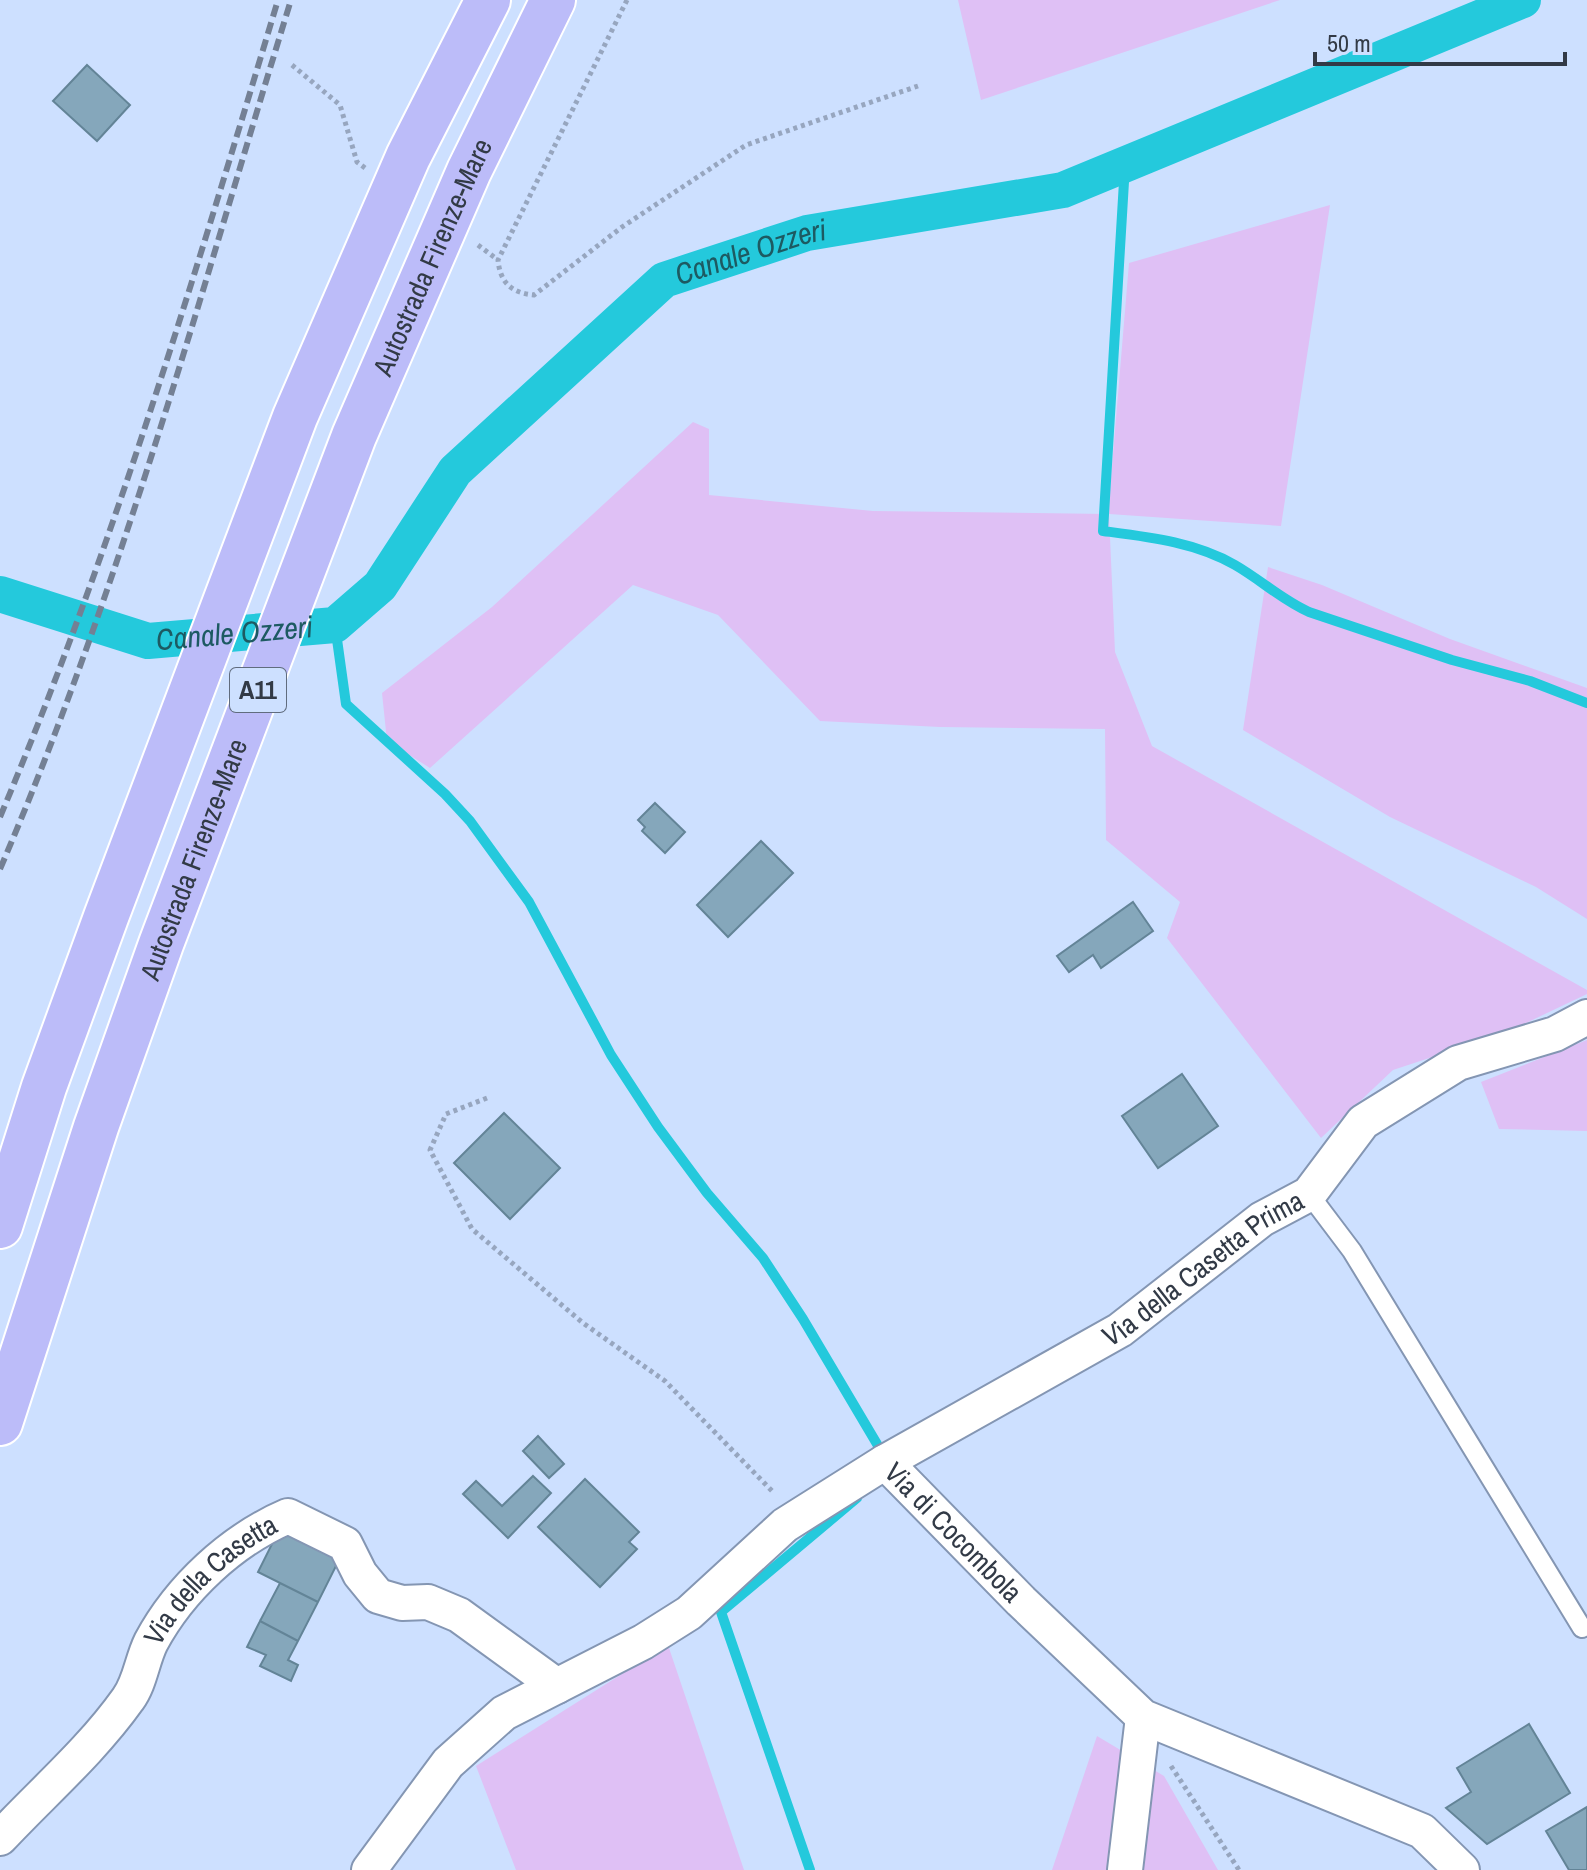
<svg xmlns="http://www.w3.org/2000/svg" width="1587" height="1870" font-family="'Archivo Narrow',sans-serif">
	<rect width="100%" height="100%" fill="#cde0ff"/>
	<!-- green -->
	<path fill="#dfc0f5" d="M958 0H1280L981 100Z
		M1330 205 1281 526 1109 514 1115 652 1152 746 1587 990V994L1505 1033 1393 1070 1321 1138 1167 938 1180 902 1106 840 1105 729 940 727 820 721 718 615 633 585 430 768 387 741 382 693 492 607 693 422 709 429V495L873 511 1108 514 1129 263Z
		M1268 567 1322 585 1450 639 1587 688V919L1536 887 1390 817 1243 730Z
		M1587 1040V1131L1499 1129 1481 1082Z
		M668 1645 744 1870H516L476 1766Z
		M1097 1736 1164 1776 1218 1870H1052Z"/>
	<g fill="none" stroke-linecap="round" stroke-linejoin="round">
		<!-- stream -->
		<path stroke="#24c9dc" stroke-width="10" d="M1125 165 1103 531C1149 537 1195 542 1235 565 1261 580 1282 600 1309 612L1452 660 1530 681 1587 703
			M335 625 346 704 445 794 470 821 529 902 611 1055 658 1127 707 1193 763 1258 803 1319 877 1444
			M810 1870 721 1612 857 1498"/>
		<!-- canal -->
		<path stroke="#24c9dc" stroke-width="36" id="s1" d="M0 594 148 641 335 625 380 586 455 471 664 280 807 233 1063 190 1523 0"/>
	</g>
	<!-- building -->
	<path fill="#85a7bb" stroke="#638497" stroke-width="2" d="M87 65 130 105 97 141 53 101Z
		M655 803 685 832 665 853 642 831 645 827 638 820Z
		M761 841 793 873 728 937 697 905Z
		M1133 902 1153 931 1101 968 1093 955 1069 972 1057 956Z
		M1182 1074 1218 1126 1158 1168 1122 1116Z
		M504 1113 560 1168 510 1219 454 1163Z
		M538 1436 564 1464 549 1478 523 1451Z
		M533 1476 551 1493 508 1538 463 1494 476 1481 502 1506Z
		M585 1479 639 1532 629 1542 637 1549 600 1587 538 1527Z
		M283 1522 343 1552 318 1602 258 1572Z
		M280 1583 318 1602 298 1641 260 1621Z
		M260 1621 298 1641 288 1660 298 1665 291 1681 260 1666 266 1655 247 1647Z
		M1529 1724 1570 1793 1487 1844 1446 1808 1471 1792 1457 1768Z
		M1587 1807V1870H1569L1546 1831Z"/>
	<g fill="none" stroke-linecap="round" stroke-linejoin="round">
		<defs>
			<path id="lane" d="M1309 1194 1352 1251 1582 1628"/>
			<g id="street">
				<path id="s2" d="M885 1462 1021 1601 1143 1717 1422 1831 1462 1870"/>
				<path id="s3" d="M0 1838C43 1792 91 1751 128 1699 140 1683 142 1660 151 1642 180 1588 232 1540 288 1516L345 1544 360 1574 378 1596 402 1603 428 1602 459 1615 557 1686"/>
				<path id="s4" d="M369 1870 448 1763 504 1713 643 1642 689 1613 785 1525 885 1462 1120 1330 1262 1219 1309 1194 1363 1122 1458 1063 1555 1034 1587 1017"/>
				<path d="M1125 1870 1143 1717"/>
			</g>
			<g id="highway">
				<path d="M0 1226 44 1087 106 917 295 417 408 157 488 0"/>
				<path id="s5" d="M0 1423 96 1127 161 944 354 436 469 171 553 0"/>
			</g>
		</defs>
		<!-- lane casing -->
		<use href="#lane" stroke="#8496b3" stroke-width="22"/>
		<!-- street casing -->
		<use href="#street" stroke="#8496b3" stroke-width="38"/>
		<!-- highway casing -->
		<use href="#highway" stroke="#fff" stroke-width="48"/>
		<!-- path -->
		<path stroke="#97a6bf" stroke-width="5" stroke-dasharray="4 4" stroke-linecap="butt" d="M627 0 498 260C500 282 511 293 534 295L622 227 746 145 918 86
			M292 65 340 105 357 162 365 168
			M478 245 498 260
			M487 1098 446 1114 430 1150 472 1229 583 1323 665 1381 773 1492
			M1171 1766 1239 1870"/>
		<!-- lane -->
		<use href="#lane" stroke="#fff" stroke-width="18"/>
		<!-- street -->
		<use href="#street" stroke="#fff" stroke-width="34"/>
		<!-- highway -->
		<use href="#highway" stroke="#bcbcf9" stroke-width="44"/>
		<!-- rail -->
		<path stroke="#748094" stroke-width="6" stroke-dasharray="12 6" stroke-linecap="butt" d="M0 817C112 552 195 275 278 0
			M0 869C121 588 201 291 291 0"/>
	</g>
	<g text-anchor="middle" stroke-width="7" stroke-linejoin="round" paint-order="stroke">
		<!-- shield labels -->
		<rect fill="#cde0ff" stroke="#606c7e" stroke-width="2" x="230" y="668" width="56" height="44" rx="6"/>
		<g font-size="26" font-weight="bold" fill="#323a46">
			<text x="258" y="699">A11</text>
		</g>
		<!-- street labels -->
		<g font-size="28" fill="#323a46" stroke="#cde0ff">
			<text dy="10" stroke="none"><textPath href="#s5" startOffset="1244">Autostrada Firenze-Mare</textPath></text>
			<text dy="10" stroke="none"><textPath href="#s5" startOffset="596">Autostrada Firenze-Mare</textPath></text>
			<text dy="10" stroke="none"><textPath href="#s4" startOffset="1040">Via della Casetta Prima</textPath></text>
			<text dy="10" stroke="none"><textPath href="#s2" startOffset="98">Via di Cocombola</textPath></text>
			<text dy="10" stroke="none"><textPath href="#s3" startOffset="338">Via della Casetta</textPath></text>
		</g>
		<!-- water labels -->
		<g font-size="30" font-style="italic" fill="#1d5a62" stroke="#cde0ff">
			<text dy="10" stroke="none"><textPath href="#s1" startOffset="914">Canale Ozzeri</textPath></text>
			<text dy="10" stroke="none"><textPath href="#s1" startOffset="242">Canale Ozzeri</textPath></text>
		</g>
	</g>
	<!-- scale -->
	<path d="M1315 52v12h250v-12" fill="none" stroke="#323a46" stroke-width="4"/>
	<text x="1327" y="52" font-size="24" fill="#323a46" stroke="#cde0ff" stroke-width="6" paint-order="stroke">50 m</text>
</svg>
